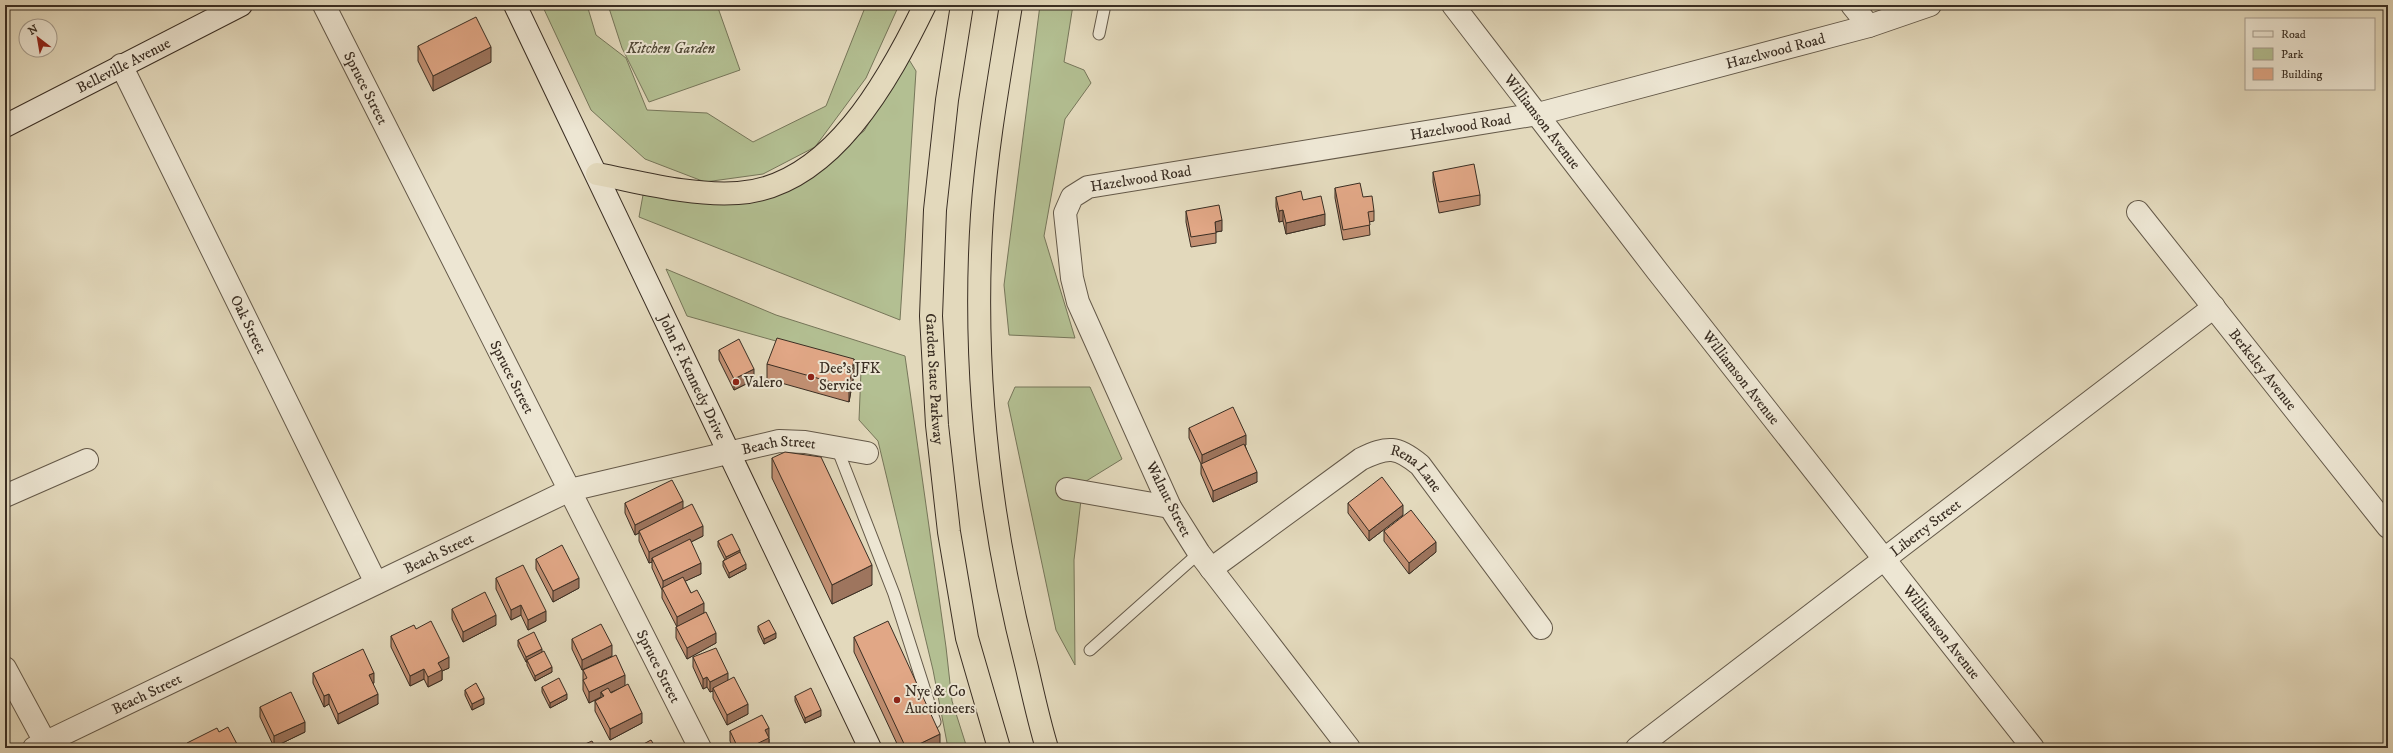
<svg xmlns="http://www.w3.org/2000/svg" width="2393" height="753" font-family="'IM FELL DW Pica',serif">
	<rect width="100%" height="100%" fill="#e3d9bc"/>
	<filter id="stains"><feTurbulence type="fractalNoise" baseFrequency=".005" numOctaves="4"/><feColorMatrix values="0 0 0 0 .2 0 0 0 0 .09 0 0 0 0 .02 0 0 0 .5 -.17"/></filter>
	<radialGradient id="worn" r=".72"><stop offset=".6" stop-color="#630" stop-opacity="0"/><stop offset="1" stop-color="#630" stop-opacity=".3"/></radialGradient>
	<!-- green -->
	<path fill="#b3bf92" stroke="#76765a" d="M542 5H587L596 35 626 58 647 110 707 113 753 142 826 106 866 5H899L866 78 815 147 763 174 705 182 645 159 591 110Z
		M608 5H717L740 70 649 102 622 48Z
		M1040 5H1073L1064 62 1084 70 1091 83 1065 119 1044 236 1075 338 1009 335 1004 285Z
		M908 58 916 71 900 320 639 217 643 195 708 201 779 195 864 131Z
		M666 269 776 315 905 356 946 647 952 701 967 748H948L933 670 878 441 859 420 861 371 815 352 687 316Z
		M1015 387H1090L1122 459 1083 483 1074 560 1075 665 1056 630 1008 403Z"/>
	<g fill="none" stroke-linecap="round" stroke-linejoin="round">
		<defs>
			<path id="service" d="M1099 34 1105 5
				M837 448 894 594 935 722
				M1090 650 1199 553"/>
			<g id="minor">
				<path id="s1" d="M324 5 700 748"/>
				<path id="s2" d="M1453 5 1658 272 2033 748"/>
				<path d="M1852 5 1869 26"/>
				<path id="s3" d="M121 65 376 583"/>
				<path id="s4" d="M2138 212 2388 527"/>
				<path d="M1067 489 1170 507"/>
				<path d="M5 496 87 460"/>
				<path id="s5" d="M1211 569 1361 459C1388 446 1397 446 1420 465L1541 628"/>
				<path d="M5 668 45 742"/>
				<path id="s6" d="M34 748 570 490 779 441 805 442 867 453"/>
				<path id="s7" d="M1349 748 1199 553 1170 507 1078 302 1072 278 1065 213 1072 197 1088 187 1538 114 1869 26 1930 5"/>
				<path id="s8" d="M1637 748 2214 307"/>
			</g>
			<g id="secondary">
				<path id="s9" d="M515 5 870 748"/>
				<path id="s10" d="M5 126 241 5"/>
			</g>
			<g id="motorway">
				<path id="s11" d="M962 5 947 100 935 210 931 316 937 425 949 532 967 638 999 748"/>
				<path d="M1011 5C1000 74 987 144 982 215 972 367 989 520 1027 668 1033 694 1039 722 1047 748"/>
				<path d="M597 174C644 183 691 196 738 193 831 187 889 79 925 5"/>
			</g>
		</defs>
		<!-- service casing -->
		<use href="#service" stroke="#645949" stroke-width="13"/>
		<!-- minor casing -->
		<use href="#minor" stroke="#645949" stroke-width="24"/>
		<!-- secondary casing -->
		<use href="#secondary" stroke="#3a2e23" stroke-width="24"/>
		<!-- motorway casing -->
		<use href="#motorway" stroke="#3a2e23" stroke-width="24"/>
		<!-- service -->
		<use href="#service" stroke="#ede6d3" stroke-width="11"/>
		<!-- minor -->
		<use href="#minor" stroke="#ede6d3" stroke-width="22"/>
		<!-- secondary -->
		<use href="#secondary" stroke="#ede6d3" stroke-width="22"/>
		<!-- motorway -->
		<use href="#motorway" stroke="#e3d9bc" stroke-width="22"/>
	</g>
	<!-- wall -->
	<path fill="#c29073" stroke="#3a2e23" d="M418 46 491 62 433 91 418 61Z
		M1433 172 1480 195V205L1439 213 1433 182Z
		M1335 188 1374 211V221L1369 222 1370 235 1343 240 1335 198Z
		M1276 197 1303 200 1325 225 1286 234 1283 221 1279 222 1276 207Z
		M1186 211 1222 231 1216 232V243L1191 247 1186 222Z
		M719 350 754 380 734 390 719 360Z
		M767 364 854 374 849 402 767 379Z
		M1189 428 1246 445H1245L1257 482 1213 502 1201 474V464L1189 438Z
		M772 458 872 585 832 604 772 478Z
		M625 503 683 509 703 536 691 542 701 574 685 581 691 593 704 613 716 643 687 659 676 638V627H677L662 598V590L652 568V562L649 563 639 541V533L635 535 625 513Z
		M1348 503 1403 515 1369 541 1348 513Z
		M1384 531 1436 552 1409 574 1384 541Z
		M718 541 740 552 746 569 729 578 723 566V561L725 560 718 546Z
		M536 559 579 588 553 602 536 569Z
		M496 578 546 621 528 630 521 615 511 620 496 589Z
		M452 609 496 625 463 642 452 619Z
		M758 626 776 638 764 644 758 631Z
		M416 629 449 668 442 671V680L428 687 424 679 410 686 391 647V636Z
		M854 637 940 748H899L854 652Z
		M572 639 612 656 582 670 572 649Z
		M518 640 542 652 552 672 535 681 527 665V662H526L518 646Z
		M693 657 728 680 748 714 727 725 713 698V691L710 692 707 687 703 689 693 667Z
		M583 670 625 685 642 723 610 740 595 711V701L601 698V697L589 703 583 690Z
		M313 673 374 683 373 684 378 704 338 724 329 704 324 707 313 683Z
		M542 687 567 699 550 708 542 692Z
		M465 690 484 704 472 710 465 695Z
		M795 696 821 716 805 723 795 701Z
		M260 707 305 732 274 747 260 717Z
		M730 731 769 739V748H733L730 741Z"/>
	<!-- shaded-wall -->
	<path fill="#9e755e" stroke="#3a2e23" d="M491 47V62L433 91V76Z
		M1283 210V221L1279 222V211Z
		M1325 214V225L1286 234V223Z
		M1222 220V231L1215 232V222Z
		M854 359V374L849 402V387Z
		M754 369V380L734 390V379Z
		M1246 435V445L1202 465V455Z
		M1257 472V482L1213 502V491Z
		M683 501V512L639 531V533L635 535V525Z
		M1403 505V515L1369 541V531Z
		M703 526V536L653 561 652 558V562L649 563V552Z
		M1436 542V552L1409 574V563Z
		M740 550V555L726 562V557Z
		M701 563V574L664 591 663 589V581Z
		M746 564V569L729 578V573Z
		M872 565V585L832 604V585Z
		M579 578V588L553 602V591Z
		M704 603V613L677 627V617Z
		M521 605V615L511 620V610Z
		M546 611V621L528 630V620Z
		M496 615V625L463 642V632Z
		M716 633V643L687 659V648Z
		M776 633V638L764 644V639Z
		M612 645V656L582 670V660Z
		M542 649V654L527 660V662H526V657Z
		M449 657V668L442 671V680L428 687V677L438 663Z
		M552 667V672L535 681V676Z
		M424 669V679L410 686V676Z
		M374 673V683L369 685V675Z
		M728 673V684L713 688V691L710 692V682Z
		M625 675V686L603 696 601 692V697L589 703V692Z
		M707 677V687L703 689V679Z
		M329 694V704L324 707V696Z
		M378 694V704L338 724V714Z
		M567 694V699L550 708V703Z
		M484 698V704L472 710V704Z
		M748 704V714L727 725V715Z
		M821 710V716L805 723V718Z
		M642 713V723L610 740V729Z
		M305 722V732L274 747V736Z
		M769 728V748H748L765 730Z
		M940 734V748H911Z
		M237 744V748H229Z"/>
	<!-- building -->
	<path fill="#e1a786" stroke="#3a2e23" d="M476 17 491 47 433 76 418 46Z
		M1474 164 1480 195 1439 202 1433 172Z
		M1360 183 1363 197 1372 196 1374 211 1368 212 1370 225 1343 230 1335 188Z
		M1301 191 1303 200 1321 196 1325 214 1286 223 1283 210 1279 211 1276 197Z
		M1219 205 1222 220 1215 222 1216 233 1191 237 1186 211Z
		M777 338 854 359 849 387 767 364Z
		M739 339 754 369 734 379 719 350Z
		M1233 407 1246 435 1202 455 1189 428Z
		M1244 444 1257 472 1213 491 1201 464Z
		M785 452 821 457 872 565 832 585 772 458Z
		M1382 477 1403 505 1369 531 1348 503Z
		M672 480 683 501 635 525 625 503Z
		M692 504 703 526 649 552 639 531Z
		M1411 510 1436 542 1409 563 1384 531Z
		M732 534 740 550 726 557 718 541Z
		M690 539 701 563 663 581 652 558Z
		M562 545 579 578 553 591 536 559Z
		M740 552 746 564 729 573 723 561Z
		M523 565 546 611 528 620 521 605 511 610 496 578Z
		M683 577 691 593 697 590 704 603 677 617 662 588Z
		M485 592 496 615 463 632 452 609Z
		M706 612 716 633 687 648 676 627Z
		M769 620 776 633 764 639 758 626Z
		M431 621 449 657 438 663 442 670 428 677 424 669 410 676 391 636 414 625 416 629Z
		M888 621 940 734 911 748H906L854 637Z
		M601 624 612 645 582 660 572 639Z
		M534 632 542 649 526 657 518 640Z
		M716 648 728 673 710 682 707 677 703 679 693 657Z
		M363 649 374 673 369 675 378 694 338 714 329 694 324 696 313 673Z
		M544 651 552 667 535 676 527 660Z
		M616 655 625 675 589 692 583 680 587 678 583 670Z
		M734 677 748 704 727 715 713 688Z
		M559 678 567 694 550 703 542 687Z
		M476 683 484 698 472 704 465 690Z
		M628 684 642 713 610 729 595 701 604 696 601 692 608 688 611 693Z
		M811 688 821 710 805 718 795 696Z
		M291 692 305 722 274 736 260 707Z
		M762 715 769 728 765 730 769 738 748 748H738L730 731Z
		M228 727 237 744 229 748H189L187 743 217 728 219 732Z
		M651 740 656 748H636Z
		M592 741 596 748H576Z"/>
	<!-- markers -->
	<g fill="#8f2418" stroke="#ede6d3" stroke-width="1.5">
		<circle cx="811" cy="377" r="4"/>
		<circle cx="736" cy="382" r="4"/>
		<circle cx="897" cy="700" r="4"/>
	</g>
	<g text-anchor="middle" stroke-width="4" stroke-linejoin="round" paint-order="stroke">
		<!-- park labels -->
		<g font-size="15" font-style="italic" fill="#524b39" stroke="#ede6d3">
			<text x="671" y="53">Kitchen Garden</text>
		</g>
		<!-- street labels -->
		<g font-size="15" fill="#3a2e23" stroke="#ede6d3">
			<text dy="5" stroke="none"><textPath href="#s7" startOffset="1353">Hazelwood Road</textPath></text>
			<text dy="5" stroke="none"><textPath href="#s10" startOffset="133">Belleville Avenue</textPath></text>
			<text dy="5" stroke="none"><textPath href="#s1" startOffset="93">Spruce Street</textPath></text>
			<text dy="5" stroke="none"><textPath href="#s2" startOffset="147">Williamson Avenue</textPath></text>
			<text dy="5" stroke="none"><textPath href="#s7" startOffset="1029">Hazelwood Road</textPath></text>
			<text dy="5" stroke="none"><textPath href="#s7" startOffset="705">Hazelwood Road</textPath></text>
			<text dy="5" stroke="none"><textPath href="#s3" startOffset="289">Oak Street</textPath></text>
			<text dy="5" stroke="none"><textPath href="#s4" startOffset="201">Berkeley Avenue</textPath></text>
			<text dy="5" stroke="none"><textPath href="#s1" startOffset="417">Spruce Street</textPath></text>
			<text dy="5" stroke="none"><textPath href="#s9" startOffset="412">John F. Kennedy Drive</textPath></text>
			<text dy="5" stroke="none"><textPath href="#s2" startOffset="471">Williamson Avenue</textPath></text>
			<text dy="5" stroke="none"><textPath href="#s11" startOffset="376">Garden State Parkway</textPath></text>
			<text dy="5" stroke="none"><textPath href="#s6" startOffset="809">Beach Street</textPath></text>
			<text dy="5" stroke="none"><textPath href="#s5" startOffset="250">Rena Lane</textPath></text>
			<text transform="translate(1169 499) rotate(63)" y="5">Walnut Street</text>
			<text dy="5" stroke="none"><textPath href="#s8" startOffset="363">Liberty Street</textPath></text>
			<text dy="5" stroke="none"><textPath href="#s6" startOffset="449">Beach Street</textPath></text>
			<text dy="5" stroke="none"><textPath href="#s2" startOffset="795">Williamson Avenue</textPath></text>
			<text dy="5" stroke="none"><textPath href="#s1" startOffset="741">Spruce Street</textPath></text>
			<text dy="5" stroke="none"><textPath href="#s6" startOffset="125">Beach Street</textPath></text>
		</g>
		<!-- poi labels -->
		<g font-size="15" fill="#3a2e23" stroke="#ede6d3" text-anchor="start">
			<text x="819" y="373">Dee's JFK<tspan x="819" dy="17">Service</tspan></text>
			<text x="744" y="387">Valero</text>
			<text x="905" y="696">Nye &amp; Co<tspan x="905" dy="17">Auctioneers</tspan></text>
		</g>
	</g>
	<!-- margin -->
	<rect width="2393" height="753" fill="none" stroke="#e3d9bc" stroke-width="20"/>
	<rect x="6" y="6" width="2381" height="741" fill="none" stroke="#3a2e23" stroke-width="2"/>
	<rect x="10" y="10" width="2373" height="733" fill="none" stroke="#3a2e23"/>
	<!-- legend -->
	<rect x="2245" y="18" width="130" height="72" fill="#ede6d3" stroke="#a59c8d"/>
	<rect x="2253" y="31" width="20" height="6" fill="#ede6d3" stroke="#a59c8d"/>
	<text x="2281" y="38" font-size="12" fill="#3a2e23">Road</text>
	<rect x="2253" y="48" width="20" height="12" fill="#b3bf92" stroke="#a59c8d"/>
	<text x="2281" y="58" font-size="12" fill="#3a2e23">Park</text>
	<rect x="2253" y="68" width="20" height="12" fill="#e1a786" stroke="#a59c8d"/>
	<text x="2281" y="78" font-size="12" fill="#3a2e23">Building</text>
	<!-- north arrow -->
	<g transform="translate(38 38) rotate(329)"><circle r="19" fill="#ede6d3" stroke="#a59c8d"/>
	<path d="M0-3L7 15L0 10L-7 15Z" fill="#8f2418"/>
	<text y="-6" font-size="11" font-weight="bold" text-anchor="middle" fill="#3a2e23">N</text>
	</g>
	<rect width="100%" height="100%" filter="url(#stains)"/>
	<rect width="100%" height="100%" fill="url(#worn)"/>
</svg>
